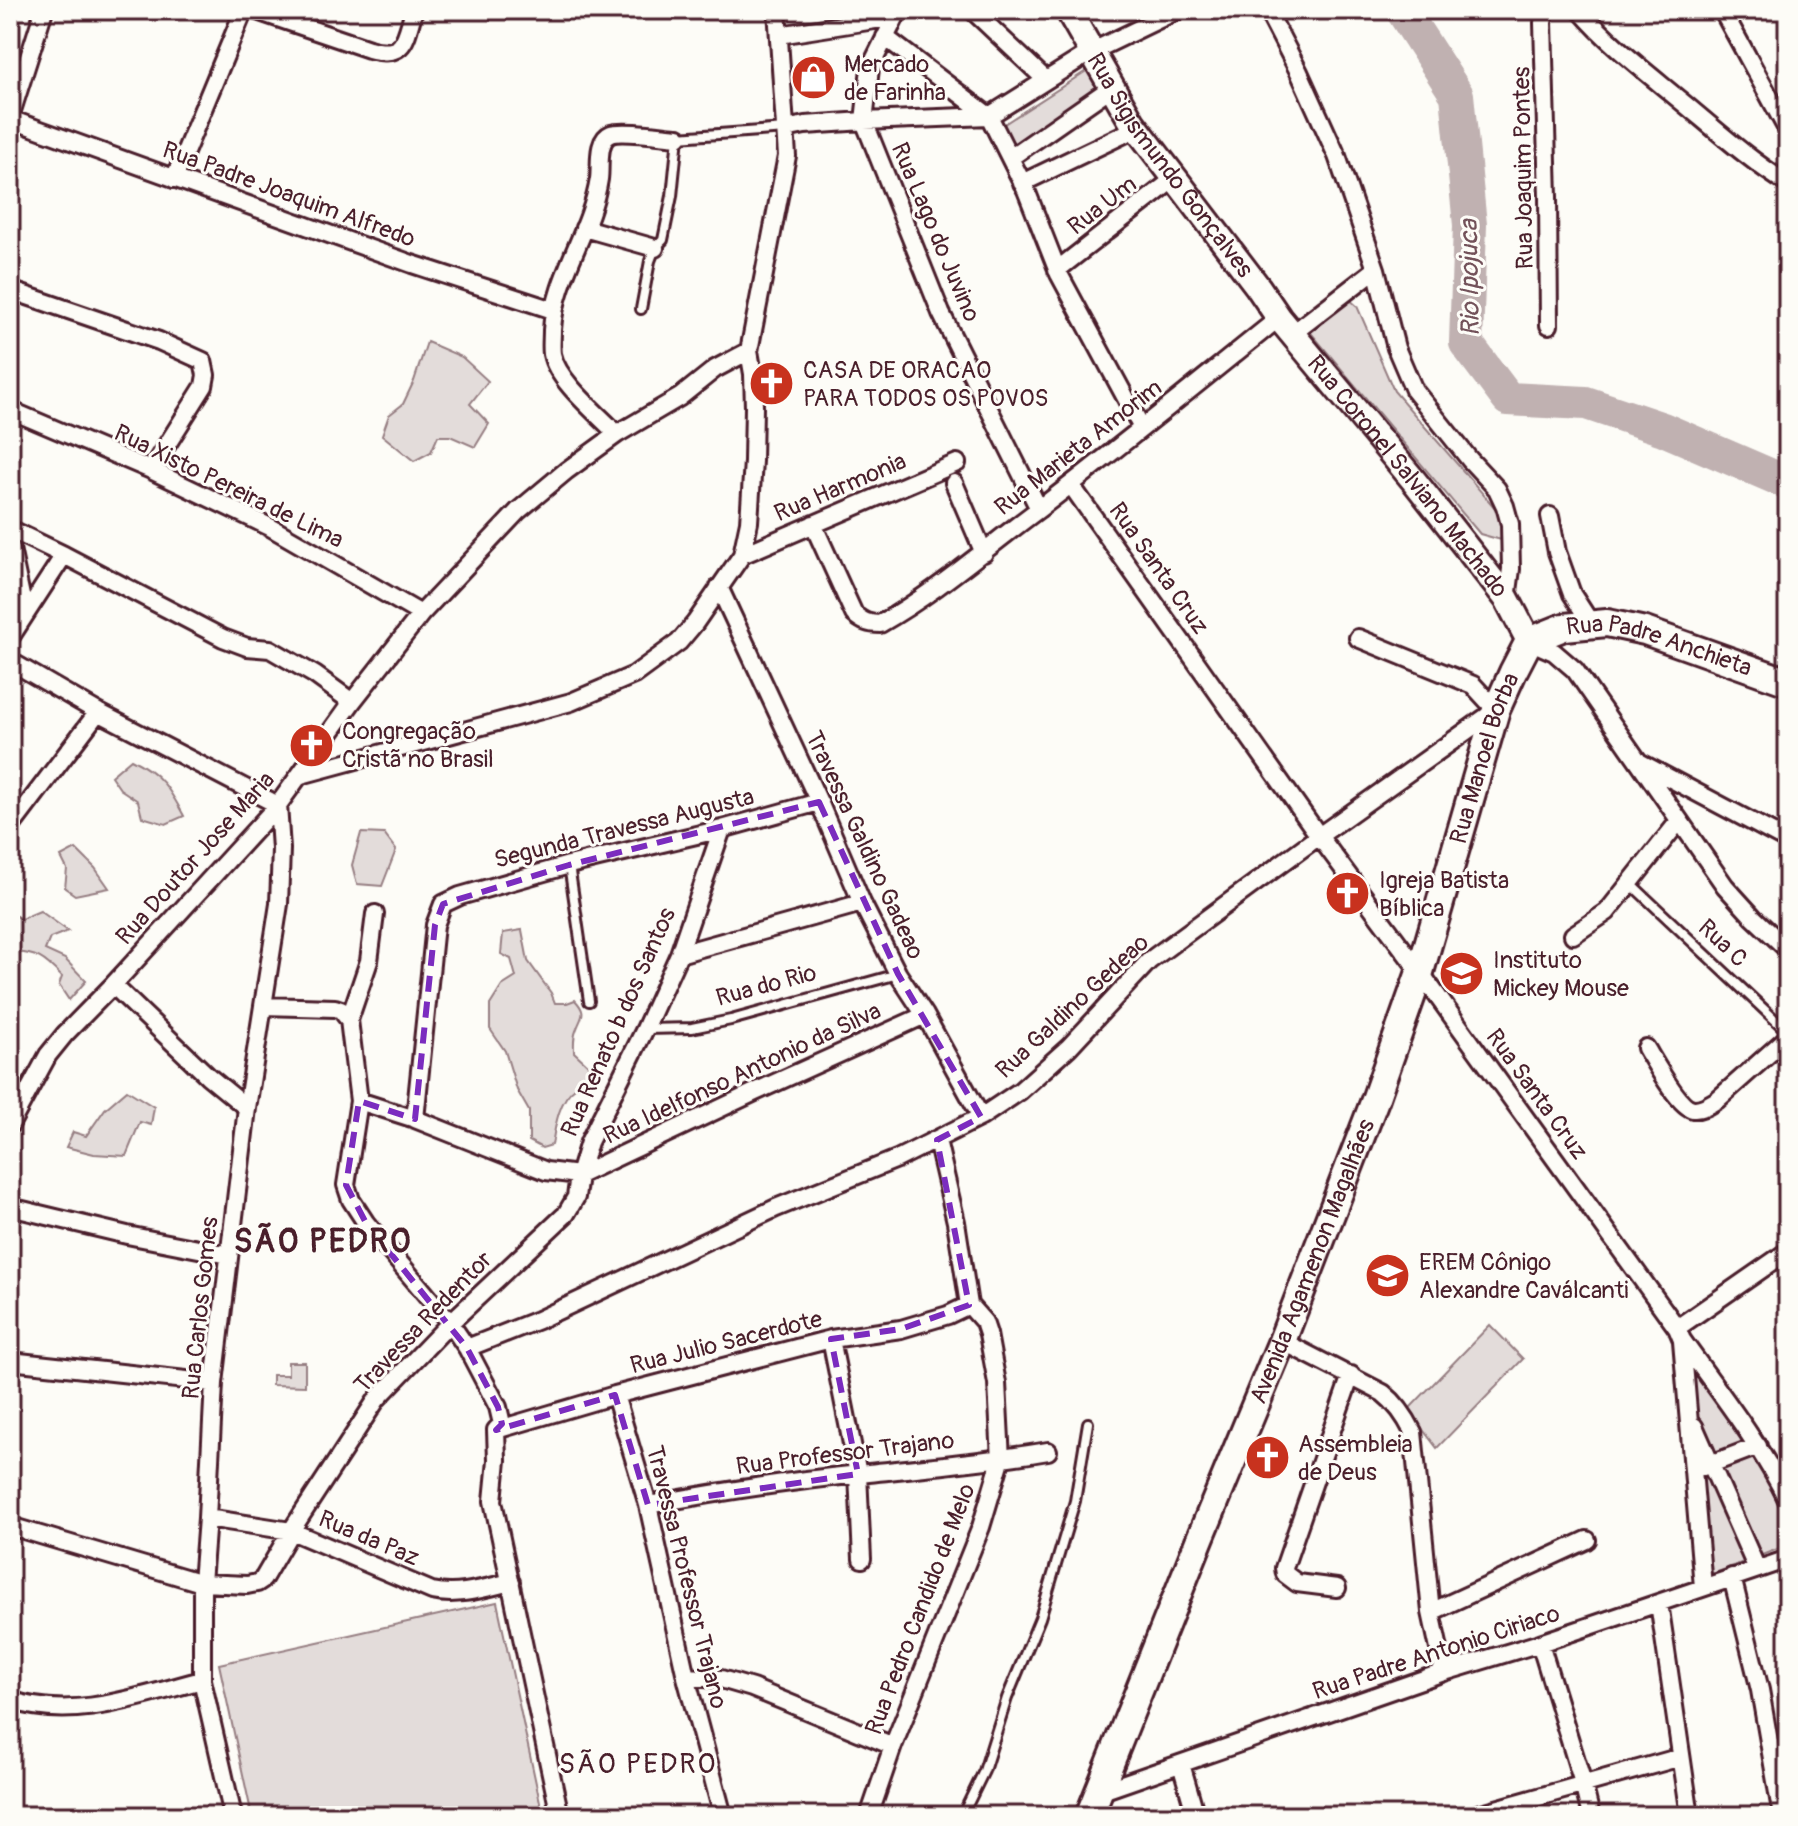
<svg xmlns="http://www.w3.org/2000/svg" width="1798" height="1826" font-family="Pangolin,sans-serif">
	<rect width="100%" height="100%" fill="#fdfcf7"/>
	<filter id="ink" filterUnits="userSpaceOnUse"><feTurbulence type="fractalNoise" baseFrequency=".0125" numOctaves="2"/><feDisplacementMap in="SourceGraphic" scale="16" xChannelSelector="R" yChannelSelector="G"/><feConvolveMatrix kernelMatrix="1 2 1 2 8 2 1 2 1" color-interpolation-filters="sRGB"/></filter>
	<g filter="url(#ink)">
		<!-- green -->
		<path fill="#e3dcda" stroke="#967e82" stroke-width="2" d="M1091 68 1101 88 1010 151 998 128Z
			M1348 298 1357 306 1394 391 1508 523 1510 537 1501 540 1480 534 1306 327Z
			M427 342 462 357 488 381 470 404 489 424 475 447 450 436H438L431 452 414 461 382 435 389 415 403 404 414 381Z
			M131 759C161 774 169 788 184 816L166 824 142 817 138 801 120 789 111 776Z
			M361 833 384 834 396 850 382 886 357 884 352 865Z
			M76 849 95 868 109 888 75 895 65 888 67 869 61 857Z
			M40 911 68 931 50 938 45 950 65 959 86 981 69 1000 59 985 62 977C43 957 38 954 10 951V912L21 919Z
			M522 930 528 961 551 993 555 1003H567L575 1000C588 1014 581 1016 576 1031 573 1038 574 1045 574 1052L589 1066V1084C584 1085 579 1085 575 1088 559 1099 555 1127 552 1145L542 1148 529 1141V1111L517 1090 505 1051 490 1029V1005L502 986 516 977 511 959 501 954 503 933Z
			M127 1090 154 1107 151 1125 140 1122 126 1156 94 1154 66 1147 73 1132 86 1136 105 1109Z
			M1490 1325 1523 1359 1437 1448 1408 1410Z
			M288 1362H305V1386L272 1385V1375H288Z
			M1691 1362 1755 1452 1788 1527V1545L1710 1575Z
			M497 1602 543 1816H252L219 1664Z"/>
		<g fill="none" stroke-linecap="round" stroke-linejoin="round">
			<!-- river -->
			<path stroke="#c0b1b1" stroke-width="34" d="M1402 10 1457 95 1470 225 1466 343 1508 399 1586 403 1663 429 1788 483"/>
			<defs>
				<path id="lane" d="M641 309 650 261 655 248 663 240 672 196 678 137 785 129
					M569 865 589 1001
					M1630 883 1788 1032
					M646 1029 692 1028 731 1020 898 974
					M962 1816 984 1771 1007 1698 1040 1618 1075 1501 1088 1423"/>
				<path id="street" d="M254 10 369 49C406 59 405 39 414 10
					M899 10 870 68 864 121 941 313 1039 509
					M972 10 1046 80
					M1267 10 1299 72 1337 156 1376 269 1396 348 1414 390 1470 460 1497 489 1505 506 1510 524 1511 569 1507 599
					M1545 10 1543 23 1548 197 1549 325
					M1580 10C1609 44 1646 72 1681 101 1715 129 1750 161 1788 184
					M1722 10 1788 131
					M779 35 894 17
					M885 37 989 116 1026 190 1059 274 1142 428
					M10 117 44 10
					M10 119 412 264 553 310
					M785 129 805 125 864 121 989 116 1091 52 1178 10
					M1010 158 1112 87
					M174 179 244 10
					M1022 183 1137 128
					M584 228 655 248
					M1057 270 1175 178
					M10 290 159 341 203 361 206 375 204 386 151 470
					M1292 334 1376 269
					M10 410 151 470 270 527 421 614
					M617 434C598 414 557 381 552 354 551 347 552 338 552 330 555 276 591 232 599 179 601 166 596 140 611 134 621 130 665 136 678 137
					M954 483 984 553
					M1071 485 1319 836 1420 972 1677 1328 1682 1340C1719 1392 1760 1443 1788 1501
					M1550 516 1557 552 1572 594 1592 625
					M813 524 854 614C863 622 869 624 880 624 938 591 986 548 1039 509 1120 447 1199 382 1279 318
					M10 529 64 555 223 638 247 647 270 649 315 675 352 702
					M10 544 25 615
					M742 555 957 463
					M719 587 819 802 862 903 898 974 925 1015 981 1117
					M10 638 64 555
					M1529 641 1554 652 1575 670 1725 886 1754 918 1788 950
					M10 661 98 712 278 805 281 849 279 904 247 1108 214 1383 207 1518 202 1583V1680L233 1816
					M1641 763 1788 841
					M301 775 571 702 634 675 679 642 695 623 742 555 749 522 753 461 754 407 753 374 749 351 787 156 777 10
					M10 828 98 712
					M375 914 369 961 349 1020 359 1101 346 1185 351 1200 366 1223 450 1323 467 1348 498 1407 502 1424 496 1430 497 1460 493 1501 560 1816
					M1573 935 1607 912 1679 821
					M679 954 862 903
					M113 985 208 1076 247 1108
					M263 1006 335 1008 341 1010 349 1020
					M1646 1048C1654 1061 1679 1107 1693 1109 1702 1110 1710 1104 1717 1100L1788 1037
					M359 1101 415 1119 546 1171 579 1175 755 1092 925 1015
					M415 1119 435 925 443 904 460 896 569 865 722 829 819 802
					M10 1125 48 1055 65 1034 113 985 278 805 352 702 421 614 518 511 566 471 617 434 680 397 715 369 749 351
					M10 1207 127 1235 229 1255
					M1677 1328 1788 1251
					M831 1339 858 1474 862 1559
					M1282 1341 1383 1393C1397 1404 1405 1416 1413 1432L1431 1612 1444 1672
					M1682 1341 1703 1587
					M467 1348 538 1320 776 1208 897 1159 981 1117 1020 1091 1069 1047 1149 961 1319 836 1496 710 1473 685 1358 638
					M10 1361 214 1383
					M615 1395 648 1505 686 1677 723 1816
					M1694 1426 1757 1569
					M496 1430 615 1395 831 1339 901 1329 948 1315 969 1305
					M1703 1467 1758 1446
					M648 1505C718 1492 789 1481 860 1474 923 1467 986 1462 1048 1451
					M207 1518 291 1531 432 1591C458 1597 485 1588 511 1582
					M10 1526 202 1583 247 1585 257 1583 263 1579 291 1531 377 1399 450 1323 566 1214 576 1197 579 1175 589 1142 645 1029 679 954 722 829
					M1732 1577 1760 1690 1782 1816
					M1337 1588 1297 1583 1285 1574 1284 1568 1351 1375
					M1659 1603 1690 1816
					M1431 1612 1587 1540
					M1540 1643 1583 1783 1591 1816
					M686 1677 721 1679 752 1688 893 1746
					M10 1700C73 1722 140 1696 202 1680
					M1181 1764 1196 1816
					M1099 1792 1444 1672 1540 1643 1788 1559
					M869 1816 893 1746 981 1527 1001 1460 997 1383 988 1334 984 1322 969 1305 956 1222 937 1140
					M1471 1816 1681 1757"/>
				<g id="secondary">
					<path id="s1" d="M1068 10 1132 122 1258 287 1279 318 1415 482 1507 599 1529 641"/>
				</g>
				<g id="primary">
					<path id="s2" d="M1089 1816 1201 1536 1282 1341 1375 1100 1420 972 1496 710 1513 672 1529 641 1564 627 1607 623 1645 631 1788 682"/>
				</g>
			</defs>
			<!-- lane casing -->
			<use href="#lane" stroke="#4a1f2b" stroke-width="14"/>
			<!-- street casing -->
			<use href="#street" stroke="#4a1f2b" stroke-width="22"/>
			<!-- secondary casing -->
			<use href="#secondary" stroke="#4a1f2b" stroke-width="30"/>
			<!-- primary casing -->
			<use href="#primary" stroke="#4a1f2b" stroke-width="32"/>
			<!-- lane -->
			<use href="#lane" stroke="#fdfcf7" stroke-width="8"/>
			<!-- street -->
			<use href="#street" stroke="#fdfcf7" stroke-width="16"/>
			<!-- secondary -->
			<use href="#secondary" stroke="#fdfcf7" stroke-width="24"/>
			<!-- primary -->
			<use href="#primary" stroke="#fdfcf7" stroke-width="26"/>
		</g>
	</g>
	<!-- marked area -->
	<path fill="none" stroke="#7b2cbf" stroke-width="6" stroke-dasharray="16 10" stroke-linejoin="round" d="M819 802 898 974 981 1117 937 1140 969 1305 901 1329 831 1339 858 1474 648 1505 615 1395 496 1430 502 1424 498 1407 467 1348 366 1223 346 1185 359 1101 415 1119 435 925 443 904 569 865Z"/>
	<!-- icons -->
	<defs>
		<symbol id="shop-disc" viewBox="-11 -11 22 22"><circle r="9.5" fill="#c8321e" stroke="#fdfcf7"/><path d="M-5-2.5h2.3a2.7 3.5 0 0 1 5.4 0H5L5.5 6h-11ZM-1.5-2.5h3a1.5 2.3 0 0 0-3 0Z" fill="#fff"/></symbol>
		<symbol id="church-disc" viewBox="-11 -11 22 22"><circle r="9.5" fill="#c8321e" stroke="#fdfcf7"/><path d="M-1.2-6h2.4v3.5h3.3v2.4h-3.3V6h-2.4V-.1h-3.3v-2.4h3.3Z" fill="#fff"/></symbol>
		<symbol id="school-disc" viewBox="-11 -11 22 22"><circle r="9.5" fill="#c8321e" stroke="#fdfcf7"/><path d="M0-5L7-2L0 1L-7-2ZM-4 1L0 2.5L4 1V4Q0 6-4 4Z" fill="#fff"/></symbol>
	</defs>
	<g fill-rule="evenodd">
		<use href="#shop-disc" x="788" y="52" width="51" height="51"/>
		<use href="#church-disc" x="746" y="358" width="51" height="51"/>
		<use href="#church-disc" x="286" y="720" width="51" height="51"/>
		<use href="#church-disc" x="1322" y="868" width="51" height="51"/>
		<use href="#school-disc" x="1436" y="948" width="51" height="51"/>
		<use href="#school-disc" x="1362" y="1250" width="51" height="51"/>
		<use href="#church-disc" x="1242" y="1432" width="51" height="51"/>
	</g>
	<g text-anchor="middle" stroke-width="6" stroke-linejoin="round" paint-order="stroke">
		<!-- poi labels -->
		<g font-size="24" fill="#4a1f2b" stroke="#fdfcf7" text-anchor="start">
			<text x="844" y="72">Mercado<tspan x="844" dy="28">de Farinha</tspan></text>
			<text x="803" y="378">CASA DE ORACAO<tspan x="803" dy="28">PARA TODOS OS POVOS</tspan></text>
			<text x="342" y="739">Congregação<tspan x="342" dy="28">Cristã no Brasil</tspan></text>
			<text x="1379" y="888">Igreja Batista<tspan x="1379" dy="28">Bíblica</tspan></text>
			<text x="1493" y="968">Instituto<tspan x="1493" dy="28">Mickey Mouse</tspan></text>
			<text x="1419" y="1270">EREM Cônigo<tspan x="1419" dy="28">Alexandre Caválcanti</tspan></text>
			<text x="1298" y="1452">Assembleia<tspan x="1298" dy="28">de Deus</tspan></text>
		</g>
		<!-- street labels -->
		<g font-size="24" fill="#4a1f2b" stroke="#fdfcf7">
			<text dy="8" stroke="none"><textPath href="#s1" startOffset="186">Rua Sigismundo Gonçalves</textPath></text>
			<text transform="translate(1523 168) rotate(-91)" y="8">Rua Joaquim Pontes</text>
			<text transform="translate(289 194) rotate(20)" y="8">Rua Padre Joaquim Alfredo</text>
			<text transform="translate(1102 205) rotate(-38)" y="8">Rua Um</text>
			<text transform="translate(936 232) rotate(67)" y="8">Rua Lago do Juvino</text>
			<text transform="translate(1078 447) rotate(-38)" y="8">Rua Marieta Amorim</text>
			<text dy="8" stroke="none"><textPath href="#s1" startOffset="578">Rua Coronel Salviano Machado</textPath></text>
			<text transform="translate(229 486) rotate(26)" y="8">Rua Xisto Pereira de Lima</text>
			<text transform="translate(840 487) rotate(-23)" y="8">Rua Harmonia</text>
			<text transform="translate(1159 568) rotate(55)" y="8">Rua Santa Cruz</text>
			<text dy="8" stroke="none"><textPath href="#s2" startOffset="1392">Rua Padre Anchieta</textPath></text>
			<text dy="8" stroke="none"><textPath href="#s2" startOffset="1130">Rua Manoel Borba</textPath></text>
			<text transform="translate(624 828) rotate(-14)" y="8">Segunda Travessa Augusta</text>
			<text transform="translate(865 845) rotate(65)" y="8">Travessa Galdino Gadeao</text>
			<text transform="translate(195 858) rotate(-48)" y="8">Rua Doutor Jose Maria</text>
			<text transform="translate(1723 943) rotate(43)" y="8">Rua C</text>
			<text transform="translate(766 985) rotate(-15)" y="8">Rua do Rio</text>
			<text transform="translate(1072 1006) rotate(-43)" y="8">Rua Galdino Gedeao</text>
			<text transform="translate(618 1022) rotate(-66)" y="8">Rua Renato b dos Santos</text>
			<text transform="translate(742 1073) rotate(-25)" y="8">Rua Idelfonso Antonio da Silva</text>
			<text transform="translate(1537 1094) rotate(54)" y="8">Rua Santa Cruz</text>
			<text dy="8" stroke="none"><textPath href="#s2" startOffset="598">Avenida Agamenon Magalhães</textPath></text>
			<text transform="translate(200 1308) rotate(-84)" y="8">Rua Carlos Gomes</text>
			<text transform="translate(423 1322) rotate(-46)" y="8">Travessa Redentor</text>
			<text transform="translate(726 1342) rotate(-14)" y="8">Rua Julio Sacerdote</text>
			<text transform="translate(845 1453) rotate(-7)" y="8">Rua Professor Trajano</text>
			<text transform="translate(369 1538) rotate(23)" y="8">Rua da Paz</text>
			<text transform="translate(687 1577) rotate(76)" y="8">Travessa Professor Trajano</text>
			<text transform="translate(920 1609) rotate(-69)" y="8">Rua Pedro Candido de Melo</text>
			<text transform="translate(1436 1652) rotate(-18)" y="8">Rua Padre Antonio Ciriaco</text>
		</g>
		<!-- water labels -->
		<g font-size="26" font-style="italic" fill="#73525a" stroke="#fdfcf7">
			<text transform="translate(1469 278) rotate(-91)" y="9">Rio Ipojuca</text>
		</g>
		<!-- quarter labels -->
		<g font-size="28" letter-spacing="2" fill="#4a1f2b" stroke="#fdfcf7">
			<text x="638" y="1773">SÃO PEDRO</text>
		</g>
		<!-- district labels -->
		<g font-size="32" font-weight="bold" letter-spacing="2" fill="#4a1f2b" stroke="#fdfcf7">
			<text x="323" y="1252">SÃO PEDRO</text>
		</g>
	</g>
	<!-- margin -->
	<rect width="1798" height="1826" fill="none" stroke="#fdfcf7" stroke-width="40"/>
	<rect x="20" y="20" width="1758" height="1786" fill="none" stroke="#4a1f2b" stroke-width="3" filter="url(#ink)"/>
</svg>
